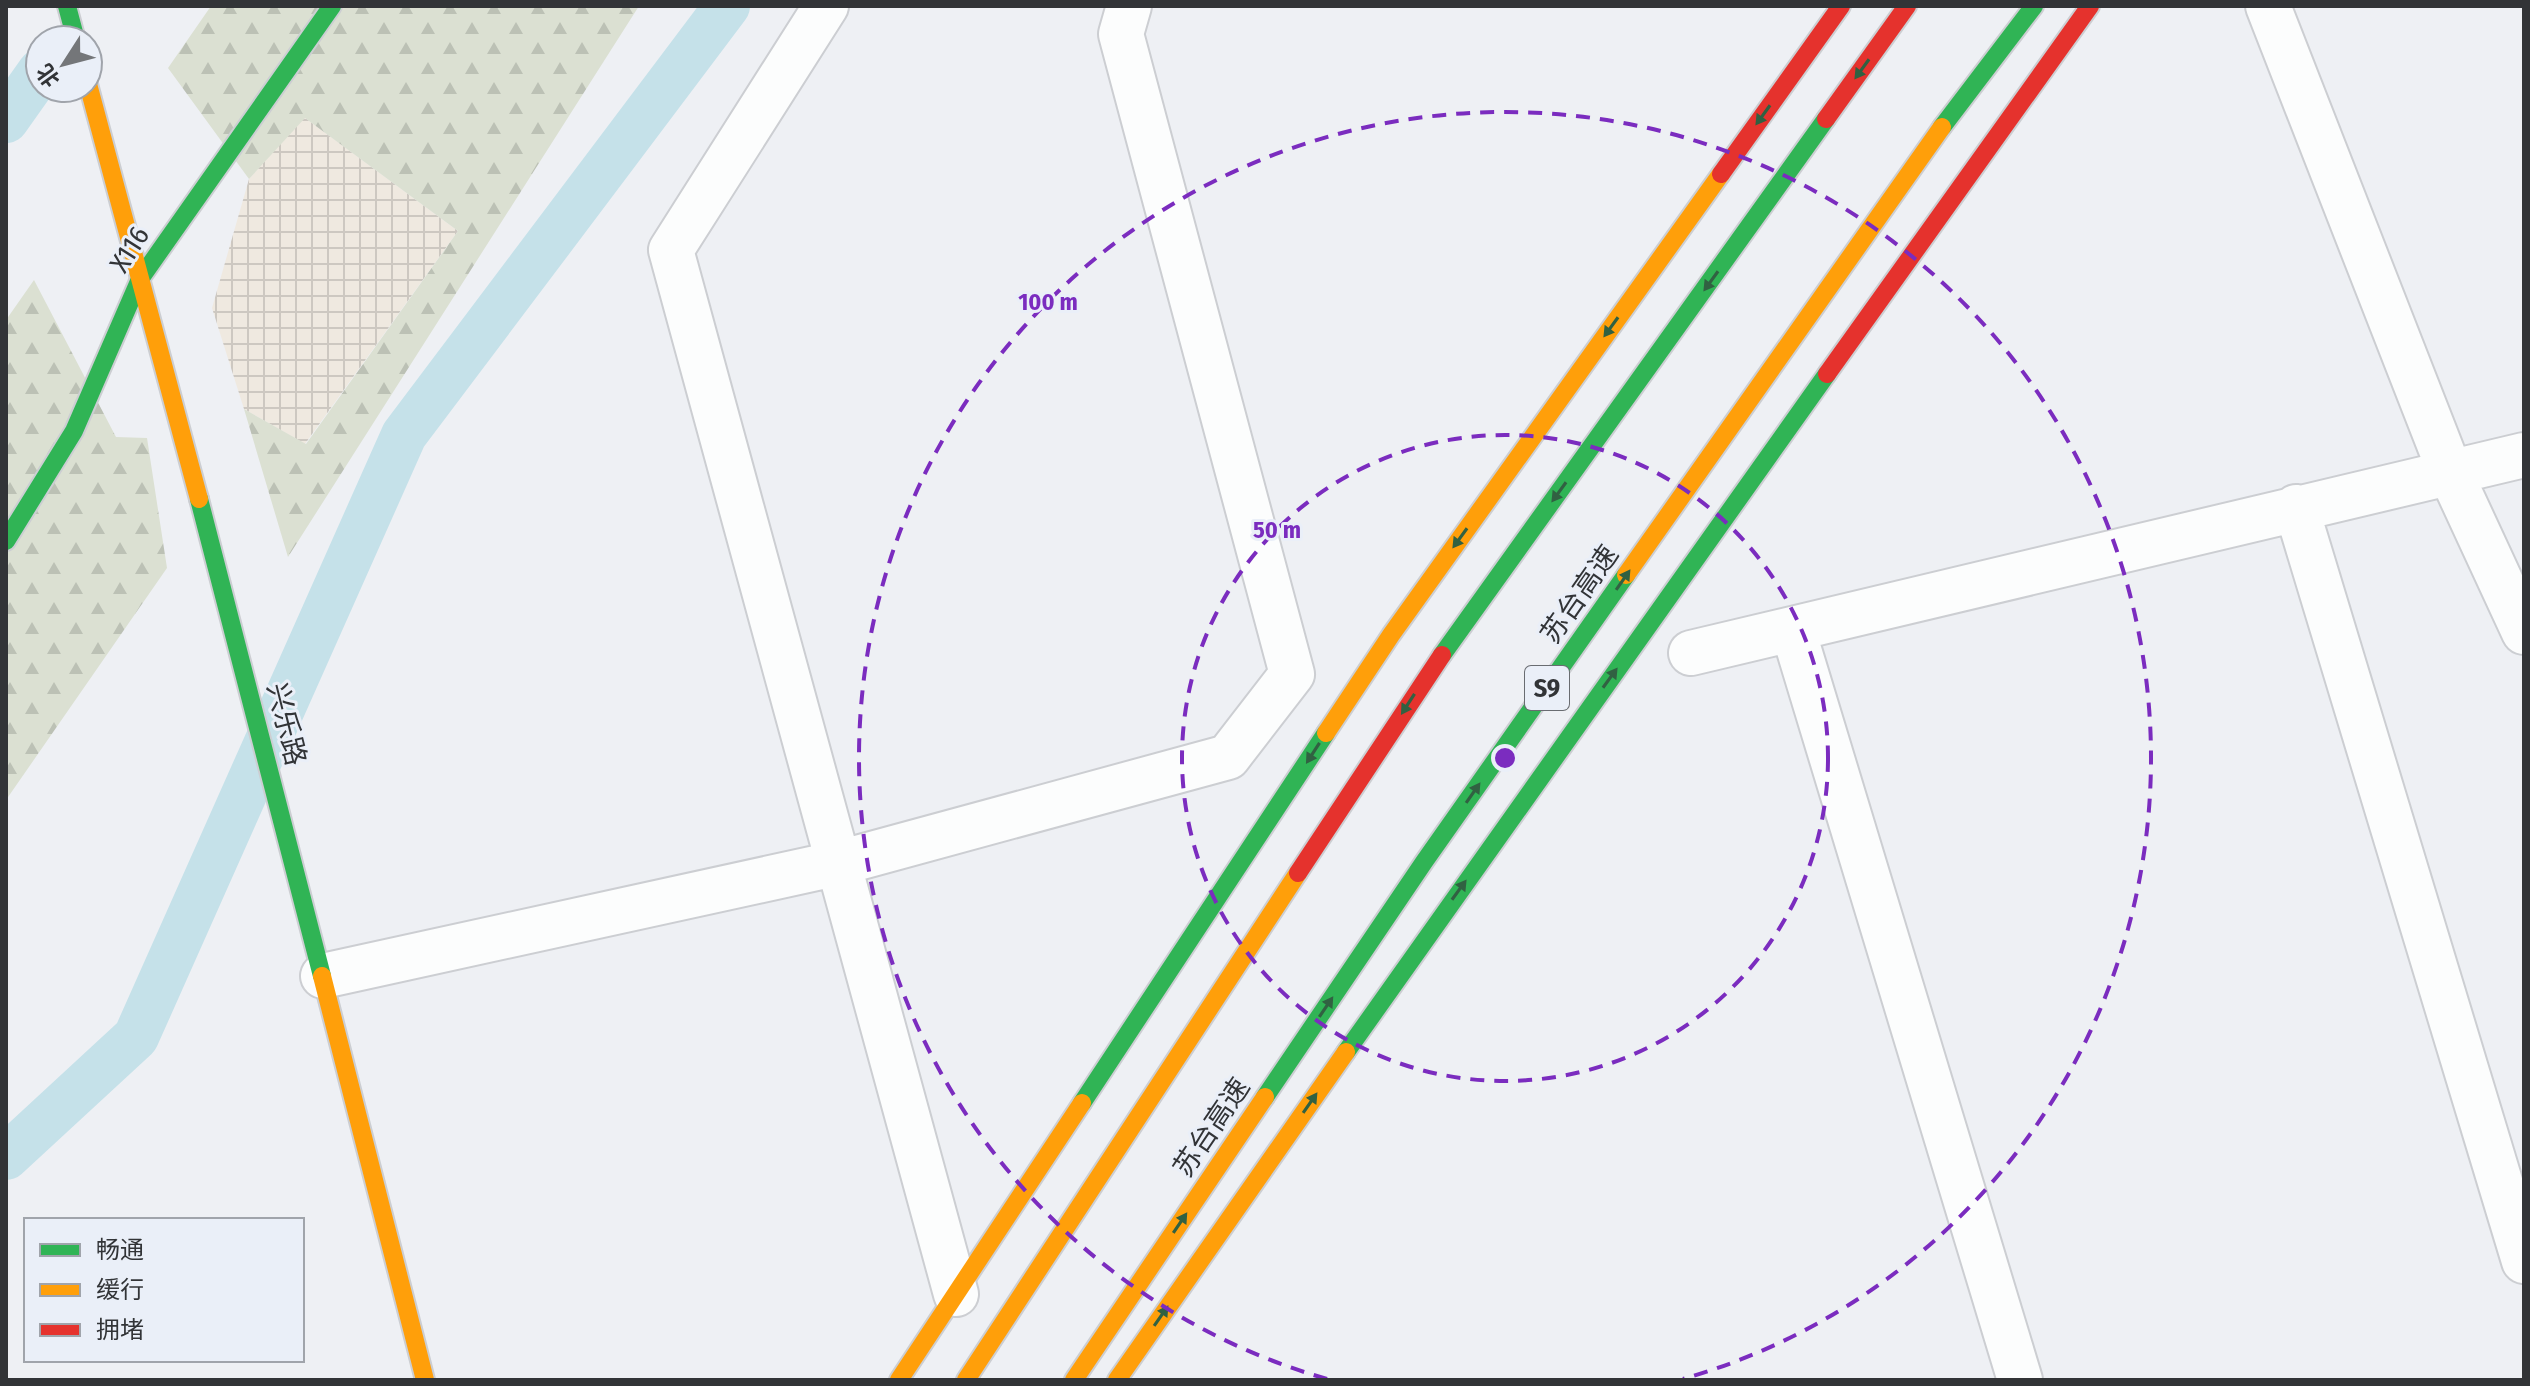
<svg xmlns="http://www.w3.org/2000/svg" width="2530" height="1386" font-family="'Fira Sans Condensed','Noto Sans SC',sans-serif">
	<defs>
		<pattern id="industrial-grid" width="8" height="8" patternUnits="userSpaceOnUse" patternTransform="scale(2)"><rect width="8" height="8" fill="#efe9e0"/><path d="M0 4h8M4 0v8" fill="none" stroke="#cdc8c1"/></pattern>
		<pattern id="forest-firs" width="22" height="20" patternUnits="userSpaceOnUse" patternTransform="scale(2)"><rect width="22" height="20" fill="#dbe0d2"/><path d="M5 1l3.5 6h-7zM16 11l3.5 6h-7z" fill="#bcc1b5"/></pattern>
	</defs>
	<rect width="100%" height="100%" fill="#eef0f4"/>
	<!-- industrial -->
	<path fill="url(#industrial-grid)" d="M304 117 458 231 305 444 244 409 212 308 249 179Z"/>
	<!-- forest -->
	<path fill="url(#forest-firs)" d="M211 6H639L288 557 244 409 306 444 458 231 305 118 249 179 168 68Z
		M34 280 116 437 147 438 167 568 6 800V320Z"/>
	<g fill="none" stroke-linecap="round" stroke-linejoin="round">
		<!-- canal -->
		<path stroke="#c5e1e9" stroke-width="46" d="M6 120 40 72
			M6 1157 136 1037 404 435 727 6"/>
		<defs>
			<path id="street" d="M826 6 671 250 956 1294
				M2268 6 2450 472 2524 632
				M2296 507 2524 1261
				M1793 630 2020 1380
				M1691 653 2524 455
				M323 976 839 863 1228 757 1292 674 1121 34 1129 6"/>
			<path id="fast" d="M67 6 76 40
				M1942 127 2034 6
				M199 499 322 976
				M6 541 74 431 140 279 332 6
				M1442 655 1826 119
				M1346 1052 1827 374
				M1265 1097 1424 862 1626 575
				M1082 1103 1326 733"/>
			<path id="slow" d="M88 84 199 499
				M1626 575 1942 127
				M1326 733 1391 635 1721 174
				M322 976 425 1380
				M899 1380 1082 1103
				M966 1380 1298 873
				M1074 1380 1265 1097
				M1117 1380 1346 1052"/>
			<path id="jam" d="M1826 119 1907 6
				M1721 174 1841 6
				M1827 374 2090 6
				M1298 873 1442 655"/>
		</defs>
		<!-- street casing -->
		<use href="#street" stroke="#ccced2" stroke-width="48"/>
		<!-- fast casing -->
		<use href="#fast" stroke="#ccced2" stroke-width="22"/>
		<!-- slow casing -->
		<use href="#slow" stroke="#ccced2" stroke-width="22"/>
		<!-- jam casing -->
		<use href="#jam" stroke="#ccced2" stroke-width="22"/>
		<!-- street -->
		<use href="#street" stroke="#fcfdfd" stroke-width="44"/>
		<!-- fast -->
		<use href="#fast" stroke="#30b455" stroke-width="18"/>
		<!-- slow -->
		<use href="#slow" stroke="#ff9f0a" stroke-width="18"/>
		<!-- jam -->
		<use href="#jam" stroke="#e5322d" stroke-width="18"/>
	</g>
	<!-- one-way arrows -->
	<defs><path id="oneway-solid" d="M-6-.8H1V-3.2L6.5 0L1 3.2V.8H-6Z" transform="scale(2)"/></defs>
	<g fill="#316142">
		<use href="#oneway-solid" transform="translate(1862 69) rotate(126)"/>
		<use href="#oneway-solid" transform="translate(1763 115) rotate(126)"/>
		<use href="#oneway-solid" transform="translate(1711 281) rotate(126)"/>
		<use href="#oneway-solid" transform="translate(1611 327) rotate(126)"/>
		<use href="#oneway-solid" transform="translate(1559 492) rotate(126)"/>
		<use href="#oneway-solid" transform="translate(1460 538) rotate(126)"/>
		<use href="#oneway-solid" transform="translate(1623 580) rotate(-55)"/>
		<use href="#oneway-solid" transform="translate(1610 678) rotate(-54)"/>
		<use href="#oneway-solid" transform="translate(1408 704) rotate(123)"/>
		<use href="#oneway-solid" transform="translate(1313 753) rotate(123)"/>
		<use href="#oneway-solid" transform="translate(1473 793) rotate(-55)"/>
		<use href="#oneway-solid" transform="translate(1459 890) rotate(-54)"/>
		<use href="#oneway-solid" transform="translate(1326 1007) rotate(-56)"/>
		<use href="#oneway-solid" transform="translate(1310 1103) rotate(-55)"/>
		<use href="#oneway-solid" transform="translate(1180 1223) rotate(-56)"/>
		<use href="#oneway-solid" transform="translate(1161 1316) rotate(-55)"/>
	</g>
	<!-- distance rings -->
	<g fill="none" stroke="#7b2cbf" stroke-width="4" stroke-dasharray="14 10">
		<circle cx="1505" cy="758" r="323"/>
		<path d="M1327 1379A646 646 0 1 1 1683 1379"/>
	</g>
	<g text-anchor="middle" stroke-width="6" stroke-linejoin="round" paint-order="stroke">
		<!-- shield labels -->
		<rect fill="#eaeff8" stroke="#696c71" stroke-width="2" x="1525" y="666" width="44" height="44" rx="6"/>
		<g font-size="26" font-weight="bold" fill="#323437">
			<text x="1547" y="697">S9</text>
		</g>
		<!-- street labels -->
		<g font-size="28" fill="#323437" stroke="#eaeff8">
			<text transform="translate(129 249) rotate(-58)" y="10">X116</text>
			<text transform="translate(1579 594) rotate(-55)" y="10">苏台高速</text>
			<text transform="translate(287 724) rotate(76)" y="10">兴乐路</text>
			<text transform="translate(1211 1127) rotate(-56)" y="10">苏台高速</text>
		</g>
	</g>
	<circle cx="1505" cy="758" r="12" fill="#7b2cbf" stroke="#eaeff8" stroke-width="4"/>
	<g font-size="24" text-anchor="middle" font-weight="bold" fill="#7b2cbf" stroke="#eaeff8" stroke-width="6" stroke-linejoin="round" paint-order="stroke">
		<text x="1048" y="310">100 m</text>
		<text x="1277" y="538">50 m</text>
	</g>
	<!-- border -->
	<rect width="2530" height="1386" fill="none" stroke="#323437" stroke-width="16"/>
	<!-- legend -->
	<rect x="24" y="1218" width="280" height="144" fill="#eaeff8" stroke="#a0a4ab" stroke-width="2"/>
	<rect x="40" y="1244" width="40" height="12" fill="#30b455" stroke="#a0a4ab" stroke-width="2"/>
	<text x="96" y="1258" font-size="24" fill="#323437">畅通</text>
	<rect x="40" y="1284" width="40" height="12" fill="#ff9f0a" stroke="#a0a4ab" stroke-width="2"/>
	<text x="96" y="1298" font-size="24" fill="#323437">缓行</text>
	<rect x="40" y="1324" width="40" height="12" fill="#e5322d" stroke="#a0a4ab" stroke-width="2"/>
	<text x="96" y="1338" font-size="24" fill="#323437">拥堵</text>
	<!-- north arrow -->
	<g transform="translate(64 64) rotate(234)"><circle r="38" fill="#eaeff8" stroke="#a0a4ab" stroke-width="2"/>
	<path d="M0-6L14 30L0 20L-14 30Z" fill="#747679"/>
	<text y="-12" font-size="22" font-weight="bold" text-anchor="middle" fill="#323437">北</text>
	</g>
</svg>
